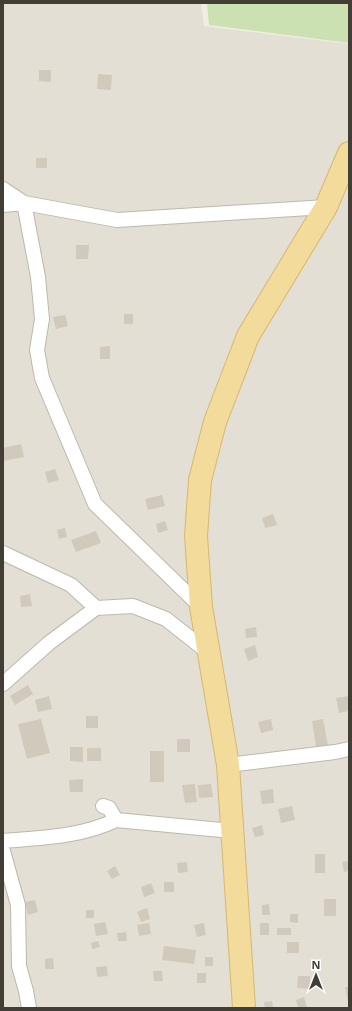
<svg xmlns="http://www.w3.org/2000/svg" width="352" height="1011" font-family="'Noto Sans',sans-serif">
	<rect width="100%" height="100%" fill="#f1ede5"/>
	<!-- residential -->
	<path fill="#e4dfd4" d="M3 3H201L204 26 349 44V1008H3Z"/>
	<!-- green -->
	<path fill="#cbe1b2" d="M207 3H349V43L209 25Z"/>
	<!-- building -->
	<path fill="#d1c9bc" d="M39 70H51V82L39 81Z
		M98 74 112 75 111 90 97 89Z
		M36 158H47V168H36Z
		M76 245H89L88 259H76Z
		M124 314H133V324H124Z
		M65 315 68 326 56 329 53 317Z
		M110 346V359H100V347Z
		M21 444 24 457 3 461V448Z
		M55 469 59 480 48 483 45 472Z
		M162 495 165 506 148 510 145 499Z
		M273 514 277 525 265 528 262 518Z
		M165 521 168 530 158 533 156 524Z
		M65 528 67 537 59 539 57 530Z
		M96 531 101 543 76 552 71 540Z
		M30 594 32 606 21 607 20 596Z
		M256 627 257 637 246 638 245 629Z
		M255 645 258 657 248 661 244 649Z
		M28 685 33 694 15 705 10 696Z
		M49 696 52 709 38 712 35 700Z
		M349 696V711L339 713 336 698Z
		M86 716H98V728H86Z
		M41 719 50 753 27 759 18 724Z
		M271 719 273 730 261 733 258 722Z
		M323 719 328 745 316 747 312 721Z
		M177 739H190V752H177Z
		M70 747H83V762L70 761Z
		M87 748H101V761H87Z
		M150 751H164V782H150Z
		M83 779V792H70L69 780Z
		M195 784 197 802 185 803 182 785Z
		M211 784 213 797 199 798 198 785Z
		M273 789 274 803 262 804 260 791Z
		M292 806 295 820 281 823 278 809Z
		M262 825 264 835 255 837 252 828Z
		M315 854H325V873H315Z
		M349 861V871L344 872 342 862Z
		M187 862 188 872 178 873 177 863Z
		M115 866 120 875 112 879 107 871Z
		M164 882H174V892H164Z
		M151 883 155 893 144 897 141 887Z
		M324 899H336V916H324Z
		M35 900 38 912 28 915 25 902Z
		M269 904 270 915H262V905Z
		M147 908 150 919 141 922 137 912Z
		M86 910H94V918H86Z
		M290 914H298V923L290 922Z
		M105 922 108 934 96 936 94 924Z
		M149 923 151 934 139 936 137 925Z
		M204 923 206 935 197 937 194 925Z
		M260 923H269V935H260Z
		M277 928H291V935H277Z
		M126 932 127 941H118L117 933Z
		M98 941 100 947 92 949 91 943Z
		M287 942H299V953H287Z
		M164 946 196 950 194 964 162 960Z
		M205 957H213V966H205Z
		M53 958 54 969H45V959Z
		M107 966 108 976 97 977 96 967Z
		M153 971H162L163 981H154Z
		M197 973H206V983H197Z
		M298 976H310V989L297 988Z
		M345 987H349V1002H348Z
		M304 997 307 1007 298 1008 296 1000Z
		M272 1001 273 1008H265L264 1002Z"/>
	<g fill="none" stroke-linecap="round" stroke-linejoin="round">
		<defs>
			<path id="minor" d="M3 189 24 203 38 277 42 319 37 350 42 378 95 504 201 607
				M3 205 24 203 117 220 326 207
				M3 553 71 585 96 608 133 606 166 619 209 653
				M3 684 49 643 96 608
				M228 765 335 752 349 749
				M103 806 109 808 116 820 232 831
				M3 841C41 838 81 837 116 820
				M3 851 18 905 19 966 26 991 29 1008"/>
			<path id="primary" d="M244 1008 228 765 201 607 196 536 200 480 215 422 248 336 326 207 349 153"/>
		</defs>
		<!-- minor casing -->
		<use href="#minor" stroke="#beb8ac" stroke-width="16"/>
		<!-- primary casing -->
		<use href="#primary" stroke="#d6b86e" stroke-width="24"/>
		<!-- minor -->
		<use href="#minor" stroke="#fff" stroke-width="14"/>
		<!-- primary -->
		<use href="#primary" stroke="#f3db9c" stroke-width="22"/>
	</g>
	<!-- border -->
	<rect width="352" height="1011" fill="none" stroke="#423e36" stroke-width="8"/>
	<!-- north arrow -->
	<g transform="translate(316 975)" stroke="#ffffff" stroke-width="3" paint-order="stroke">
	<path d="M0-3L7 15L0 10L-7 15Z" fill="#423e36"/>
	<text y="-6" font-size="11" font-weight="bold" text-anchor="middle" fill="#423e36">N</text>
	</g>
</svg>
